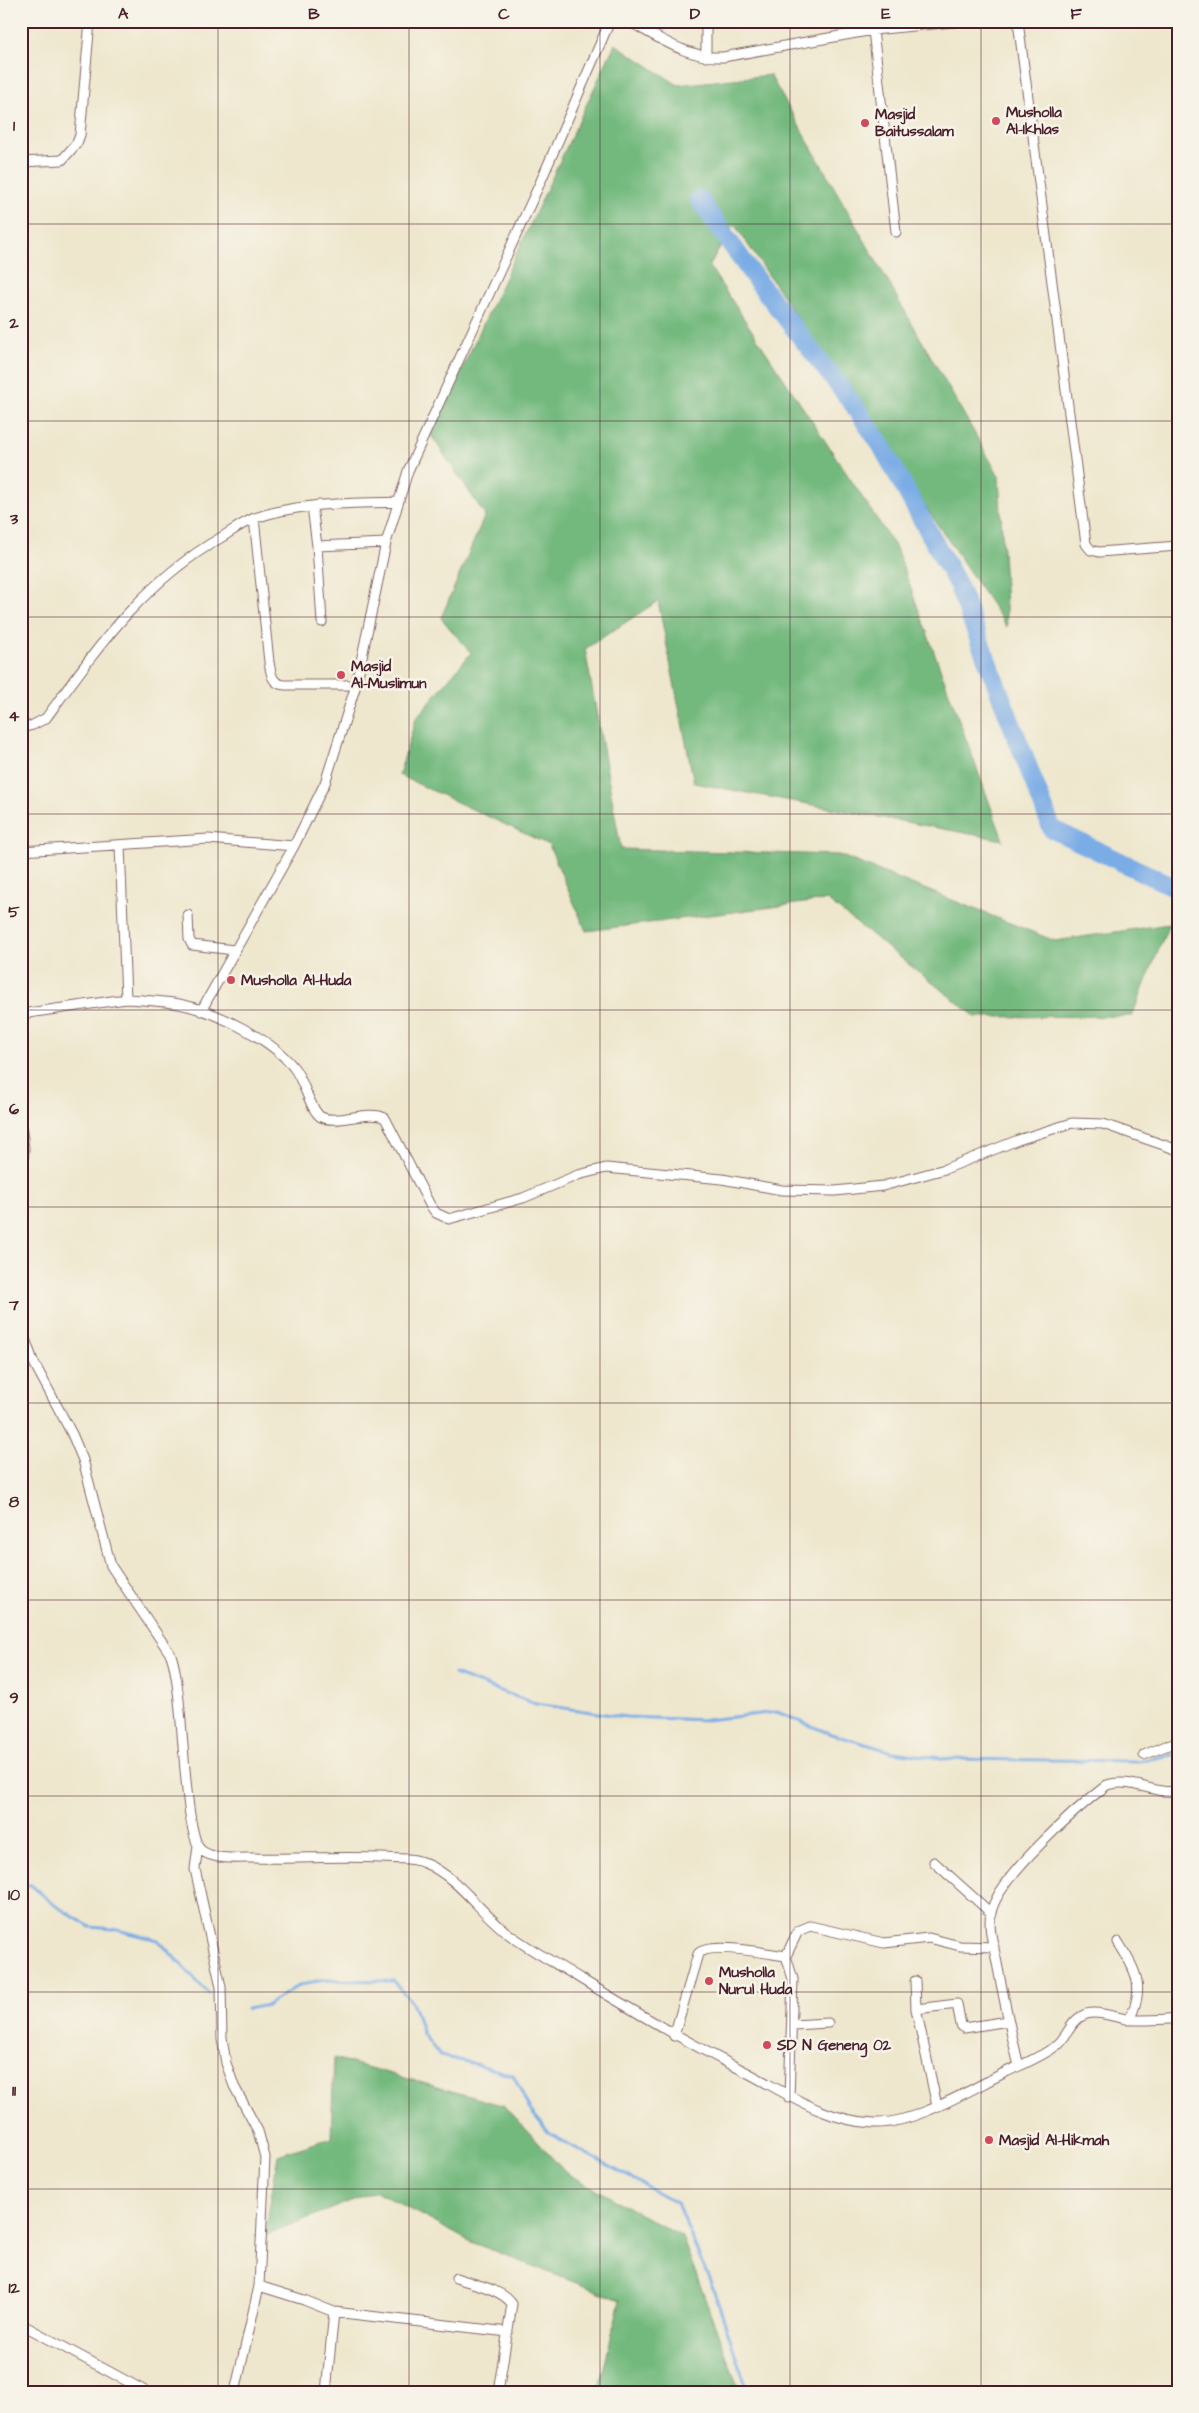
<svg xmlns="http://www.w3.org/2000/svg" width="1199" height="2413" font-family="'Architects Daughter',sans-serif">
	<rect width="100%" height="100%" fill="#f7f3e8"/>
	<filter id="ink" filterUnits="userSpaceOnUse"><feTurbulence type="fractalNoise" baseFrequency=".02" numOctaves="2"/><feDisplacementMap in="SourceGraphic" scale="10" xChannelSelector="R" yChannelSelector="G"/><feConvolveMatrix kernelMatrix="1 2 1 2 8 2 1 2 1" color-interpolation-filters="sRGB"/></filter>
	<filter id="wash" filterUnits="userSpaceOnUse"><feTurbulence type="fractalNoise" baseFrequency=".0096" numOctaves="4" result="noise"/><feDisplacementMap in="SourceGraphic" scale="20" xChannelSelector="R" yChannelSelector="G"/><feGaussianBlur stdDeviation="1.12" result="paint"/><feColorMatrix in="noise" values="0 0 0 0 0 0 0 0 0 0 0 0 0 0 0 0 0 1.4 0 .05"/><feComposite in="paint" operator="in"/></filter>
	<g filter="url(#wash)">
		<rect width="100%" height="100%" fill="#eee7cd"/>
		<!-- forest -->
		<path fill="#73b97e" stroke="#5e6c54" d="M615 44 678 85 770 75 999 476 1007 627 734 224 709 266 896 548 1003 840 694 783 658 601 585 649 621 849 839 855 1055 941 1169 924 1132 1016 976 1017 827 900 586 931 549 845 399 775 416 718 471 653 441 618 485 515 431 435Z
			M334 2058 505 2106 565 2172 682 2237 740 2392H598L620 2300 471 2242 376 2191 265 2235 278 2155 331 2138Z"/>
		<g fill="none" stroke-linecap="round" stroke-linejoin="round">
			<!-- stream -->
			<path stroke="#7aace6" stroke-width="3" d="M454 1674 536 1704 626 1717 706 1720 777 1712 831 1734 893 1752 949 1759 1138 1761 1172 1755
				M21 1885H31L56 1906 90 1927 113 1929 158 1940 209 1994
				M247 2009 268 2005 296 1987 319 1980 394 1981 413 2004 423 2034 440 2056 468 2062 513 2075 530 2110 550 2134 677 2203 714 2291 748 2392"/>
			<!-- river -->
			<path stroke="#7aace6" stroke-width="19" d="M699 199 755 278 853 404 881 445 958 585 1052 829 1178 889"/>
		</g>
	</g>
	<g filter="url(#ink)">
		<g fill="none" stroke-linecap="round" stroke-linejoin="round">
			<defs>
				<path id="street" d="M628 21C658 37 688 59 723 57L873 30 963 21
					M1018 21 1086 544 1091 550 1099 552 1178 546
					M873 30 896 232
					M706 57V21
					M21 162 62 160 77 143 80 135 90 21
					M312 506 317 546
					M254 518 269 662C271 673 271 684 285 685H356
					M322 622 317 546 386 543
					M21 728 33 725 46 718C98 647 143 582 222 537 232 531 244 522 255 518 300 502 351 504 398 502
					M21 851 208 839 294 846 325 783 356 685 386 543 408 471 540 183 610 21
					M188 915 189 939 192 945 234 950
					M126 999C144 1000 162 1001 179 1004 215 1011 272 1039 294 1068 304 1080 310 1110 321 1117 338 1125 368 1109 385 1118L430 1205 436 1213 449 1219 523 1198 578 1175 606 1168 722 1179 782 1190 835 1191 883 1186 945 1169 1018 1140 1072 1123 1103 1124 1178 1150
					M201 1011 294 846
					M21 1014 126 999 120 845
					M21 1123 24 1149 21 1192
					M21 1328 33 1361 72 1434 83 1460 111 1566 171 1655C185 1693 182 1835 202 1851 215 1860 238 1858 253 1858 296 1859 339 1856 382 1858 396 1859 413 1857 427 1864 461 1880 480 1913 510 1935 532 1951 557 1964 581 1979 635 2012 688 2043 744 2071 787 2093 824 2121 874 2123 913 2125 971 2089 1006 2072 1023 2064 1042 2057 1057 2045 1067 2037 1071 2021 1082 2016 1096 2008 1117 2019 1133 2020 1148 2020 1163 2020 1178 2018
					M1144 1755 1178 1741
					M198 1846 195 1869 221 1987 222 2038 226 2063 234 2086 258 2131 265 2157 259 2286 235 2392
					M934 1862 991 1913
					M1118 1942C1136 1971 1146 1987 1129 2020
					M786 1956 798 1931 810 1926 884 1943 929 1938 960 1946 994 1947
					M915 1981 916 2009 937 2106
					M916 2009 957 2004 961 2025 964 2028 1008 2021
					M793 2025 828 2023
					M674 2036 698 1954C709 1941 769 1954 786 1956L793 1979 789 2098
					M1019 2066C1010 2030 1003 1994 996 1958 993 1944 988 1927 991 1913 997 1878 1078 1807 1107 1785 1131 1777 1154 1795 1178 1791
					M456 2278C473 2284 502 2289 512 2304L498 2392
					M259 2286 304 2300 334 2312 326 2392
					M334 2312 508 2332
					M21 2324 147 2392"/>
			</defs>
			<!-- street casing -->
			<use href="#street" stroke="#836564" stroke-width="11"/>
			<!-- street -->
			<use href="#street" stroke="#fff" stroke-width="9"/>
		</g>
	</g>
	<!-- grid -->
	<path fill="none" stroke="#4a1f2b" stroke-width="1" stroke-opacity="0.55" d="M218 21V2392M409 21V2392M600 21V2392M790 21V2392M981 21V2392M21 224H1178M21 421H1178M21 617H1178M21 814H1178M21 1010H1178M21 1207H1178M21 1403H1178M21 1600H1178M21 1796H1178M21 1992H1178M21 2189H1178"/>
	<!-- markers -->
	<g fill="#d1495b" stroke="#f7f3e8" stroke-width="2">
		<circle cx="996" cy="121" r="5"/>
		<circle cx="865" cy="123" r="5"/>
		<circle cx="341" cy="675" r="5"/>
		<circle cx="231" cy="980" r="5"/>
		<circle cx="709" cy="1981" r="5"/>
		<circle cx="767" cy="2045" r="5"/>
		<circle cx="989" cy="2140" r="5"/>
	</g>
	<g text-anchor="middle" stroke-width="5" stroke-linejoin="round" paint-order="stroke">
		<!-- poi labels -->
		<g font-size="15" font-weight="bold" fill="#4a1f2b" stroke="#f7f3e8" text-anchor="start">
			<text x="1006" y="117">Musholla<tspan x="1006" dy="17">Al-Ikhlas</tspan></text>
			<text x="875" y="119">Masjid<tspan x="875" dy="17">Baitussalam</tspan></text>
			<text x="351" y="671">Masjid<tspan x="351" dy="17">Al-Muslimun</tspan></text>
			<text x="241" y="985">Musholla Al-Huda</text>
			<text x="719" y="1977">Musholla<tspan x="719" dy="17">Nurul Huda</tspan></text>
			<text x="777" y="2050">SD N Geneng 02</text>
			<text x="999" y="2145">Masjid Al-Hikmah</text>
		</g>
	</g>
	<!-- margin -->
	<rect width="1199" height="2413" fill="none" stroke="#f7f3e8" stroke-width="55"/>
	<rect x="28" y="28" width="1144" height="2358" fill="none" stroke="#4a1f2b" stroke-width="2"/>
	<g font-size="16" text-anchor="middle" font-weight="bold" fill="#4a1f2b">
		<text x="123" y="19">A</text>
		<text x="314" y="19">B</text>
		<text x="504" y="19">C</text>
		<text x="695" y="19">D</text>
		<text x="886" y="19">E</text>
		<text x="1076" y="19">F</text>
		<text x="14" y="131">1</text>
		<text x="14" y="328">2</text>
		<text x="14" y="524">3</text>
		<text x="14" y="721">4</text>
		<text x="14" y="917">5</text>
		<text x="14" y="1114">6</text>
		<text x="14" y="1310">7</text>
		<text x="14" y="1507">8</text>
		<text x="14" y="1703">9</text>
		<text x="14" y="1900">10</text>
		<text x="14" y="2096">11</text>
		<text x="14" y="2293">12</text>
	</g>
</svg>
